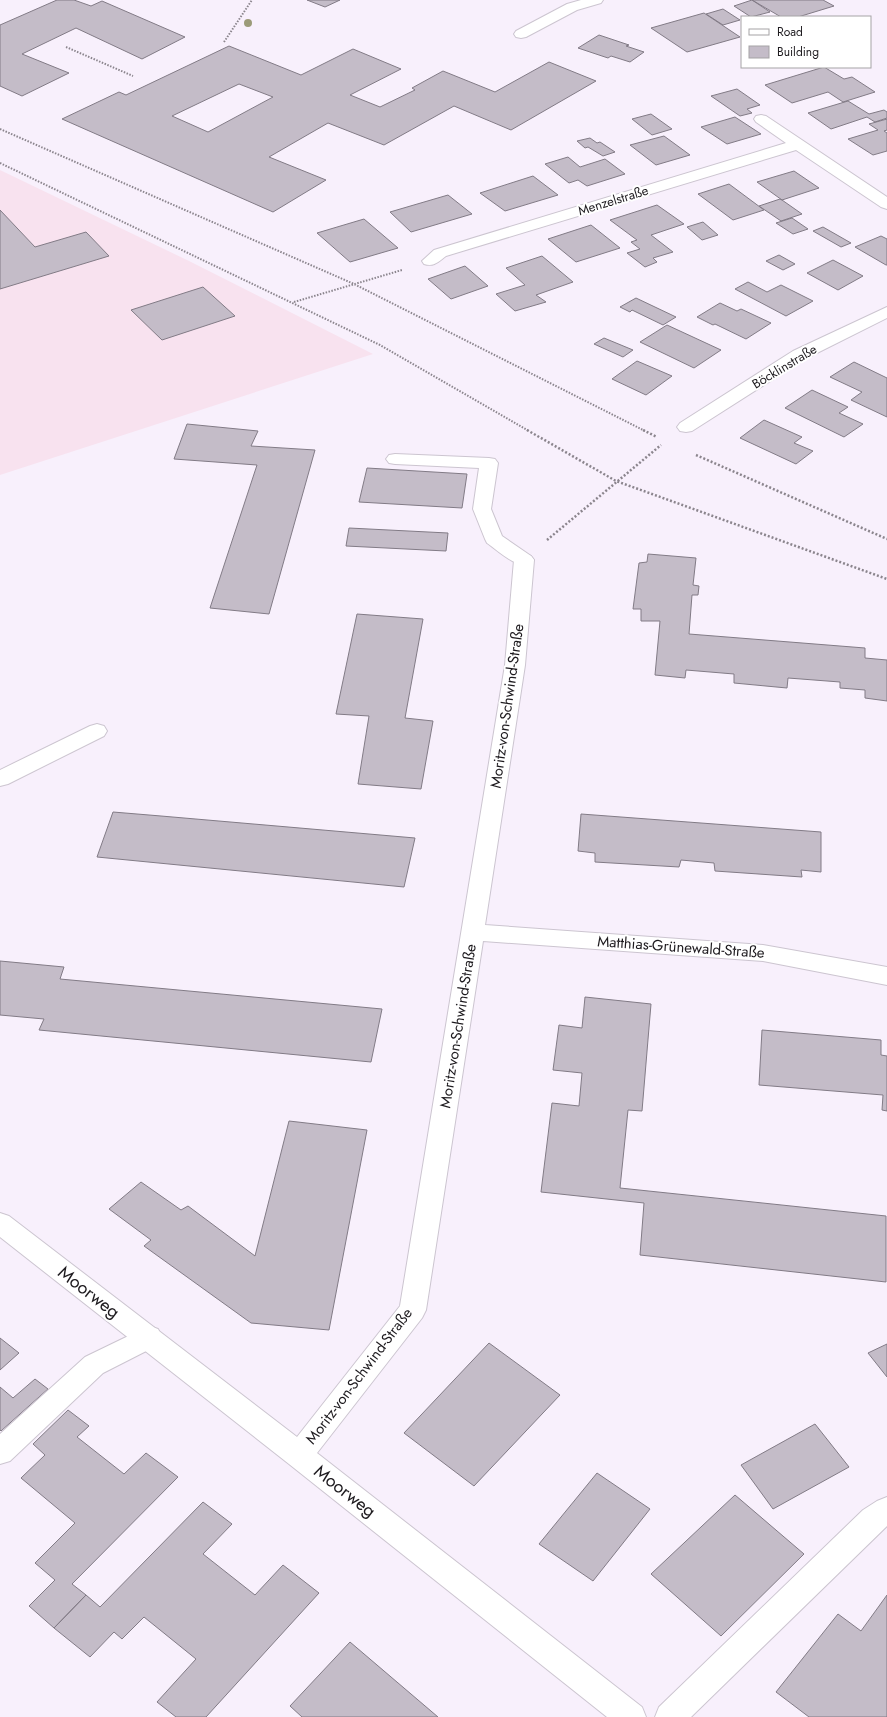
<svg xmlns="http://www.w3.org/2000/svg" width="887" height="1717" font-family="Jost,sans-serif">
	<rect width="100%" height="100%" fill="#f8f0fc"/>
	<!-- education -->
	<path fill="#f8e2ef" d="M0 170 189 261 373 354 0 475Z"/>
	<!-- building -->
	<path fill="#c4bcc8" stroke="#827b86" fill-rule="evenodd" d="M57 0H74L91 6 102 1 185 37 142 59 76 28 22 54 69 73 22 96 0 86V25Z
		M307 0H340L325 7Z
		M752 0H823L834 6 798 17H781Z
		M752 0 770 12 751 17 734 6Z
		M723 9 740 20 723 25 706 14Z
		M704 13 740 37 687 52 651 28Z
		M599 35 629 45 626 46 644 52 630 62 611 56 608 58 578 48Z
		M229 46 301 75 353 49 401 69 350 95 380 107 415 90 412 88 443 71 495 92 549 62 596 81 511 130 454 106 384 145 328 123 269 157 326 180 273 212 62 119 119 92 126 95ZM239 84 273 97 208 132 172 116Z
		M824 67 844 79 852 77 875 92 843 102 828 92 792 103 765 85Z
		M737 89 760 105 747 109 752 113 740 116 711 96Z
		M848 101 869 114 884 110 887 112V118L875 122 867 117 831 129 808 113Z
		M651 114 672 129 652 135 632 119Z
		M735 117 761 134 727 144 701 127Z
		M887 119V130L884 131 887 133V151L873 155 848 139 878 130 869 124Z
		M664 136 690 155 656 165 630 145Z
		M590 138 597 143 600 142 615 152 603 156 588 147 585 148 577 141Z
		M568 157 580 167 605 159 625 174 587 186 578 180 569 183 545 164Z
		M794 171 819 188 782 200 757 182Z
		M533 176 558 195 505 211 480 193Z
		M729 184 764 210 733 220 698 194Z
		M448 195 472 214 411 232 390 212Z
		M780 199 782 200 802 214 781 221 759 206Z
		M657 205 684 224 651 235 673 252 653 258 657 262 645 267 627 253 640 249 631 242 637 240 610 220Z
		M0 210 35 247 86 232 109 256 0 289Z
		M792 218 808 229 793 234 776 223Z
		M364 219 398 248 350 262 317 233Z
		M703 222 718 235 702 240 687 227Z
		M591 225 620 248 576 262 548 239Z
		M823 227 851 243 841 247 813 231Z
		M881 236 887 239V265H886L855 247Z
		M779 255 795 264 783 270 766 261Z
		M542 256 573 282 536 295 546 302 515 311 496 294 525 285 506 268Z
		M833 260 863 276 838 290 807 273Z
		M465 266 488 286 451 299 428 279Z
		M748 282 767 292 781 285 813 301 786 316 735 289Z
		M203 287 235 316 162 340 131 310Z
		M636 298 676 317 663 325 632 310 630 312 620 307Z
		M720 303 737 311 741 309 771 323 746 339 715 324 713 325 697 317Z
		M667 325 721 350 694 368 640 342Z
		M604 338 633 350 623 357 594 344Z
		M637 361 672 376 646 395 612 379Z
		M854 362 887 378V417L851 400 862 392 830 377Z
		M812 390 848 407 839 413 863 424 844 437 785 408Z
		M764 420 802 437 794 443 813 451 796 464 740 438Z
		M187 424 258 431 251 446 315 450 269 614 210 608 257 465 174 459Z
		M367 468 467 474 462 508 359 502Z
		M349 528 448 533 446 551 346 546Z
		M648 554 696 558 693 585 699 586 698 595H692L689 634 865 648V658L887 660V701L865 698V690L840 688V682L788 678 787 688 734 683V674L686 670 685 678 655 675 660 621H641V609H633L639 563 647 562Z
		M357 614 423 619 405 718 433 721 421 789 358 784 369 716 336 714Z
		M113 812 161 816 415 838 404 887 97 857Z
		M581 814 821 832V872L801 870 802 877 715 871 714 863 681 860 679 867 595 862V853L578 851Z
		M0 961 64 967 60 979 382 1009 371 1062 39 1030 44 1019 0 1015Z
		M585 997 651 1004 642 1111 628 1110 620 1188 886 1216V1282L640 1255 644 1203 541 1192 552 1103 579 1106 582 1073 553 1070 559 1025 582 1028Z
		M762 1030 881 1040V1055L887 1056V1111L882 1110 883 1095 759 1085Z
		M289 1121 367 1130 329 1330 251 1323 144 1246 151 1240 109 1209 141 1182 181 1210 188 1206 255 1256Z
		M0 1338 19 1353 0 1370Z
		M489 1343 560 1395 474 1486 404 1433Z
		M887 1344V1377L868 1353Z
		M35 1379 48 1389 1 1431 0 1430V1387L13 1398Z
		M68 1410 89 1426 77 1437 124 1474 146 1453 178 1477 72 1584 86 1595 54 1628 29 1606 55 1580 35 1563 75 1523 21 1478 45 1455 33 1444Z
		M815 1424 849 1467 773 1509 741 1465Z
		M597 1473 650 1509 593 1581 539 1544Z
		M735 1495 804 1554 721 1636 651 1574Z
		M203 1502 232 1524 203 1554 255 1595 283 1565 319 1593 206 1717H176L157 1702 196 1659 144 1617 122 1639 114 1632 90 1657 54 1628 86 1595 100 1607Z
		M887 1595V1717H809L776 1692 838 1614 861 1631Z
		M350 1642 438 1717H302L290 1706Z"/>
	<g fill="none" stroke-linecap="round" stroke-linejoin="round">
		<defs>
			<path id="service" d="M395 454 489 458 495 459 498 463 491 509 502 536 531 556 534 560 531 564C515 568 500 552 487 543L485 539 473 509 479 468 395 464 389 463 386 459 389 455Z
				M149 1326 158 1329 162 1337 158 1345 103 1373 10 1461 0 1464V1434L85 1357Z
				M887 1497V1526L691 1717H655L659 1707 863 1510 877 1501Z"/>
			<path id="minor" d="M581 0H603L601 3 577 10 526 37 521 38 516 37 514 34 516 31 567 4Z
				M761 115 766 116 887 197V209L881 207 796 150 446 256C438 262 434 267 424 264L422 261 434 250 786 143 756 122 754 119 756 116Z
				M887 307V318L805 359 692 431 686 432 680 431 677 427 680 423 793 351Z
				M524 554 531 556 534 560 525 665 485 925 763 945 887 967V985L763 961 483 941 426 1310 422 1318 317 1453 642 1707 646 1717H607L289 1464 0 1237V1213L9 1216 297 1437 400 1306 505 665 514 560 517 556Z
				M97 724 104 726 107 731 104 736 8 784 0 786V770L90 726Z"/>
		</defs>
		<!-- service casing -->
		<use href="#service" stroke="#ccc5d0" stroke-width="2"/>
		<!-- minor casing -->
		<use href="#minor" stroke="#ccc5d0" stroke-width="2"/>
		<!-- path-far1 -->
		<path stroke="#8b858d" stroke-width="2" stroke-dasharray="1.5 1.5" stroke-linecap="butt" d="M224 42 252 0
			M66 47 133 76
			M0 129 354 284 645 431
			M0 163 380 345 529 431
			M294 302 402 270"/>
		<!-- path -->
		<path stroke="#8b858d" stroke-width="2.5" stroke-dasharray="2 2" stroke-linecap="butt" d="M527 430 616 481 887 579
			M643 430 657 437
			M696 455 887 539
			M547 540 661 445"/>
		<!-- service -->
		<use href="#service" fill="#fff" fill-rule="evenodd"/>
		<!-- minor -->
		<use href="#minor" fill="#fff" fill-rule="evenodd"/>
	</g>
	<!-- trees -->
	<circle fill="#9c9b79" cx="248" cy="23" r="4"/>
	<g text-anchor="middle" stroke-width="4" stroke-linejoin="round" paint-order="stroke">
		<!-- far-street labels -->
		<g font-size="13" fill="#1d1a1e" stroke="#fff">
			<text transform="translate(613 200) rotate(-17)" y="5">Menzelstraße</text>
			<text transform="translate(784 366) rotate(-31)" y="5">Böcklinstraße</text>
		</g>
		<!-- street labels -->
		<g font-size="15" fill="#1d1a1e" stroke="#fff">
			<text transform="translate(507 706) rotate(-82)" y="5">Moritz-von-Schwind-Straße</text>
			<text transform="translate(681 947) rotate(4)" y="5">Matthias-Grünewald-Straße</text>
			<text transform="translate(458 1026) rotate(-81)" y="5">Moritz-von-Schwind-Straße</text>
			<text transform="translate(359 1376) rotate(-53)" y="5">Moritz-von-Schwind-Straße</text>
		</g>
		<!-- near-street labels -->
		<g font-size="18" fill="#1d1a1e" stroke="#fff">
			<text transform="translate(89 1292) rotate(38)" y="6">Moorweg</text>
			<text transform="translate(345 1491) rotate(38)" y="6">Moorweg</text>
		</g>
	</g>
	<!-- legend -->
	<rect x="741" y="16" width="130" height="52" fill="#ffffff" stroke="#a5a3a5"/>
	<rect x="749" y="29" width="20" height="6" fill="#ffffff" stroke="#a5a3a5"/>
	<text x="777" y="36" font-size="12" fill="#1d1a1e">Road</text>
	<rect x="749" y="46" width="20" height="12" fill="#c4bcc8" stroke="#a5a3a5"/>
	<text x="777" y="56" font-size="12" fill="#1d1a1e">Building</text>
</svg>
